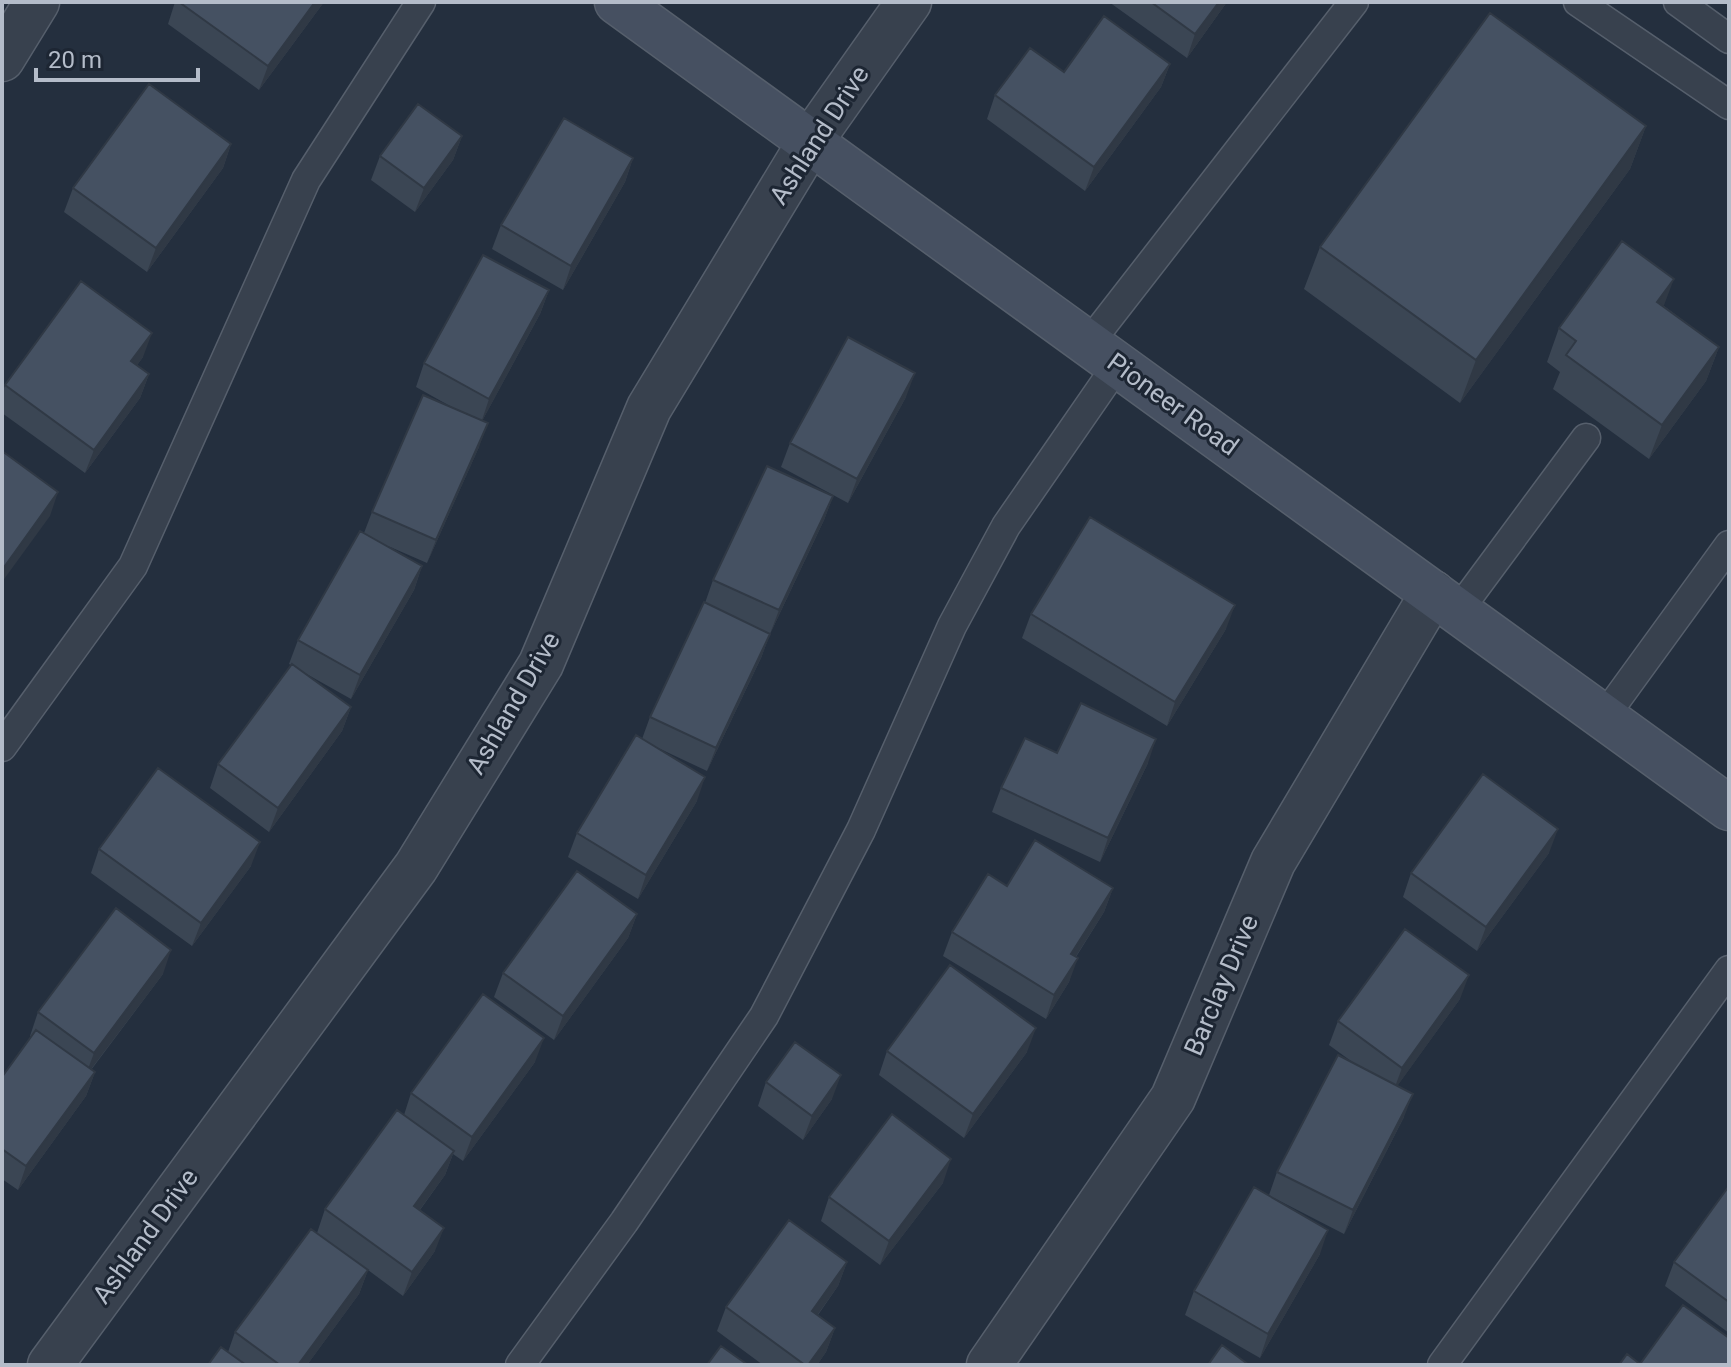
<svg xmlns="http://www.w3.org/2000/svg" width="1731" height="1367" font-family="Roboto,sans-serif">
	<rect width="100%" height="100%" fill="#242f3e"/>
	<g fill="none" stroke-linecap="round" stroke-linejoin="round">
		<defs>
			<path id="service" d="M1578 2 1729 105
				M1678 2 1729 39
				M1089 343 1354 2
				M1458 611 1586 438
				M1604 717 1729 545
				M2 747 133 566 306 180 421 2
				M520 1365 624 1222 764 1016 861 830 952 626 1006 526 1118 364
				M1442 1365 1729 970"/>
			<path id="minor" d="M2 59 37 2
				M50 1365 416 867 541 664 649 408 810 142 909 2
				M989 1365 1173 1098 1273 862 1433 593"/>
			<path id="secondary" d="M617 2 1729 808"/>
		</defs>
		<!-- service casing -->
		<use href="#service" stroke="#565f6c" stroke-width="31"/>
		<!-- minor casing -->
		<use href="#minor" stroke="#565f6c" stroke-width="47"/>
		<!-- secondary casing -->
		<use href="#secondary" stroke="#565f6c" stroke-width="47"/>
		<!-- service -->
		<use href="#service" stroke="#38414e" stroke-width="28"/>
		<!-- minor -->
		<use href="#minor" stroke="#38414e" stroke-width="44"/>
		<!-- secondary -->
		<use href="#secondary" stroke="#465061" stroke-width="44"/>
	</g>
	<!-- wall -->
	<path fill="#3b4654" d="M175 2H324L259 90 168 24Z
		M1109 2H1227L1187 58Z
		M1170 64 1161 87 1085 191 987 119 995 95Z
		M1646 126 1630 169 1460 403 1304 289 1320 247Z
		M462 136 453 160 415 212 371 180 380 156Z
		M231 144 223 168 147 272 64 212 73 188Z
		M633 158 625 182 563 290 492 249 501 225Z
		M549 290 540 314 482 421 479 447 427 563 388 546 422 566 414 590 351 699 303 672 351 707 342 731 269 832 210 788 218 764 291 665 289 664 298 640 364 533 372 512 457 410 416 387 424 363Z
		M1664 306 1719 347 1706 381 1649 459 1553 389 1560 372 1547 362 1559 328Z
		M143 357 137 365 149 374 140 398 85 473 2 413V394L5 385Z
		M906 397 848 503 781 467 790 443Z
		M833 496 824 520 770 634 761 658 707 771 656 747 697 801 638 899 568 857 577 833 642 739 650 717 705 603 713 580Z
		M1031 614 1226 629 1167 726 1022 638Z
		M1057 753 1148 763 1100 862 992 812 1001 788Z
		M99 849 251 866 192 946 91 873Z
		M1549 853 1477 951 1403 897 1411 873Z
		M1007 886 1113 888 1104 912 1076 957 1069 982 1046 1019 943 956 952 932Z
		M637 914 628 938 554 1040 494 997 503 973Z
		M163 974 91 1070 95 1072 86 1096 18 1190 2 1179V1077L31 1037 30 1036 38 1012Z
		M1460 999 1397 1086 1404 1117 1344 1234 1274 1198 1320 1254 1260 1358 1185 1315 1194 1291 1269 1195 1277 1172 1355 1064 1329 1045 1338 1021Z
		M887 1051 1027 1052 964 1138 879 1075Z
		M535 1062 463 1161 453 1154 445 1175 420 1210 435 1251 403 1296 368 1270 359 1294 307 1365H208L228 1352 235 1332 317 1233 325 1209 404 1115 411 1093Z
		M766 1082 832 1099 803 1140 758 1106Z
		M943 1183 880 1265 821 1221 829 1197Z
		M1729 1186V1333L1665 1286 1674 1262Z
		M847 1262 838 1286 818 1315 835 1328 826 1352 817 1365H763L717 1331 726 1307Z"/>
	<!-- shaded-wall -->
	<path fill="#303945" d="M315 2H324L259 90 268 66Z
		M1219 2H1227L1187 58 1195 34Z
		M1170 64 1161 87 1085 191 1094 167Z
		M1646 126 1630 169 1460 403 1476 360Z
		M462 136 453 160 415 212 424 188Z
		M231 144 223 168 147 272 156 248Z
		M633 158 625 182 563 290 571 266Z
		M1674 279 1661 313 1657 302Z
		M549 290 540 314 481 423 489 399Z
		M152 333 143 357 123 385 131 361Z
		M1719 347 1706 381 1649 459 1662 425Z
		M915 373 906 397 848 503 857 479Z
		M149 374 140 398 85 473 94 450Z
		M488 423 479 447 427 563 436 540Z
		M58 492 50 516 2 582V570Z
		M833 496 824 520 770 634 779 610Z
		M422 566 414 590 351 699 360 675Z
		M1235 605 1226 629 1167 726 1175 702Z
		M770 634 761 658 707 771 716 748Z
		M351 707 342 731 269 832 278 808Z
		M1156 739 1148 763 1100 862 1108 838Z
		M705 777 697 801 638 899 646 875Z
		M1558 829 1549 853 1477 951 1486 927Z
		M260 842 251 866 192 946 201 923Z
		M1113 888 1104 912 1062 978 1071 954Z
		M637 914 628 938 554 1040 563 1016Z
		M171 950 163 974 85 1077 94 1053Z
		M1078 958 1069 982 1046 1019 1054 995Z
		M1469 975 1460 999 1393 1092 1402 1068Z
		M1036 1028 1027 1052 964 1138 973 1114Z
		M544 1038 535 1062 463 1161 472 1137Z
		M95 1072 86 1096 18 1190 26 1166Z
		M841 1075 832 1099 803 1140 812 1116Z
		M1413 1094 1404 1117 1344 1234 1353 1210Z
		M454 1151 445 1175 405 1230 414 1206Z
		M951 1159 943 1183 880 1265 889 1241Z
		M444 1228 435 1251 403 1296 412 1272Z
		M1328 1230 1320 1254 1260 1358 1268 1334Z
		M847 1262 838 1286 803 1335 812 1311Z
		M368 1270 359 1294 307 1365H298Z
		M835 1328 826 1352 817 1365H808Z"/>
	<!-- building -->
	<path fill="#455162" stroke="#303945" stroke-width="2" d="M179 2H315L268 66Z
		M1151 2H1219L1195 34Z
		M1490 13 1646 126 1476 360 1320 247Z
		M1104 16 1170 64 1094 167 995 95 1030 48 1064 72Z
		M149 84 231 144 156 248 73 188Z
		M418 104 462 136 424 188 380 156Z
		M564 118 633 158 571 266 501 225Z
		M1622 241 1674 279 1657 302 1719 347 1662 425 1566 355 1576 341 1559 328Z
		M483 255 549 290 489 399 424 363Z
		M81 281 152 333 131 361 149 374 94 450 5 385Z
		M848 337 915 373 857 479 790 443Z
		M423 395 488 423 436 540 372 512Z
		M2 451 58 492 2 570Z
		M767 466 833 496 779 610 713 580Z
		M1090 517 1235 605 1175 702 1031 614Z
		M360 531 422 566 360 675 298 640Z
		M704 602 770 634 716 748 650 717Z
		M292 664 351 707 278 808 218 764Z
		M1081 703 1156 739 1108 838 1001 788 1025 738 1057 753Z
		M636 735 705 777 646 875 577 833Z
		M158 768 260 842 201 923 99 849Z
		M1483 774 1558 829 1486 927 1411 873Z
		M1035 840 1113 888 1071 954 1078 958 1054 995 952 932 988 874 1007 886Z
		M577 871 637 914 563 1016 503 973Z
		M116 908 171 950 94 1053 38 1012Z
		M1405 929 1469 975 1402 1068 1338 1021Z
		M950 965 1036 1028 973 1114 887 1051Z
		M483 994 544 1038 472 1137 411 1093Z
		M36 1030 95 1072 26 1166 2 1149V1077Z
		M795 1042 841 1075 812 1116 766 1082Z
		M1338 1055 1413 1094 1353 1210 1277 1172Z
		M397 1110 454 1151 414 1206 444 1228 412 1272 325 1209Z
		M892 1114 951 1159 889 1241 829 1197Z
		M1729 1186V1302L1674 1262Z
		M1254 1187 1328 1230 1268 1334 1194 1291Z
		M789 1220 847 1262 812 1311 835 1328 808 1365H805L726 1307Z
		M311 1229 368 1270 298 1365H280L235 1332Z
		M1683 1305 1729 1338V1365H1619L1627 1354 1640 1364Z
		M1222 1345 1249 1365H1208Z
		M721 1346 748 1365H707Z
		M221 1347 246 1365H208Z"/>
	<g text-anchor="middle" stroke-width="6" stroke-linejoin="round" paint-order="stroke">
		<!-- street labels -->
		<g font-size="26" fill="#b4bcc9" stroke="#1d2633">
			<text transform="translate(819 135) rotate(-57)" y="9">Ashland Drive</text>
			<text transform="translate(1173 404) rotate(36)" y="9">Pioneer Road</text>
			<text transform="translate(513 703) rotate(-60)" y="9">Ashland Drive</text>
			<text transform="translate(1221 985) rotate(-67)" y="9">Barclay Drive</text>
			<text transform="translate(145 1236) rotate(-54)" y="9">Ashland Drive</text>
		</g>
	</g>
	<!-- border -->
	<rect width="1731" height="1367" fill="none" stroke="#b4bcc9" stroke-width="8"/>
	<!-- scale -->
	<path d="M36 68v12h162v-12" fill="none" stroke="#b4bcc9" stroke-width="4"/>
	<text x="48" y="68" font-size="24" fill="#b4bcc9" stroke="#1d2633" stroke-width="6" paint-order="stroke">20 m</text>
</svg>
